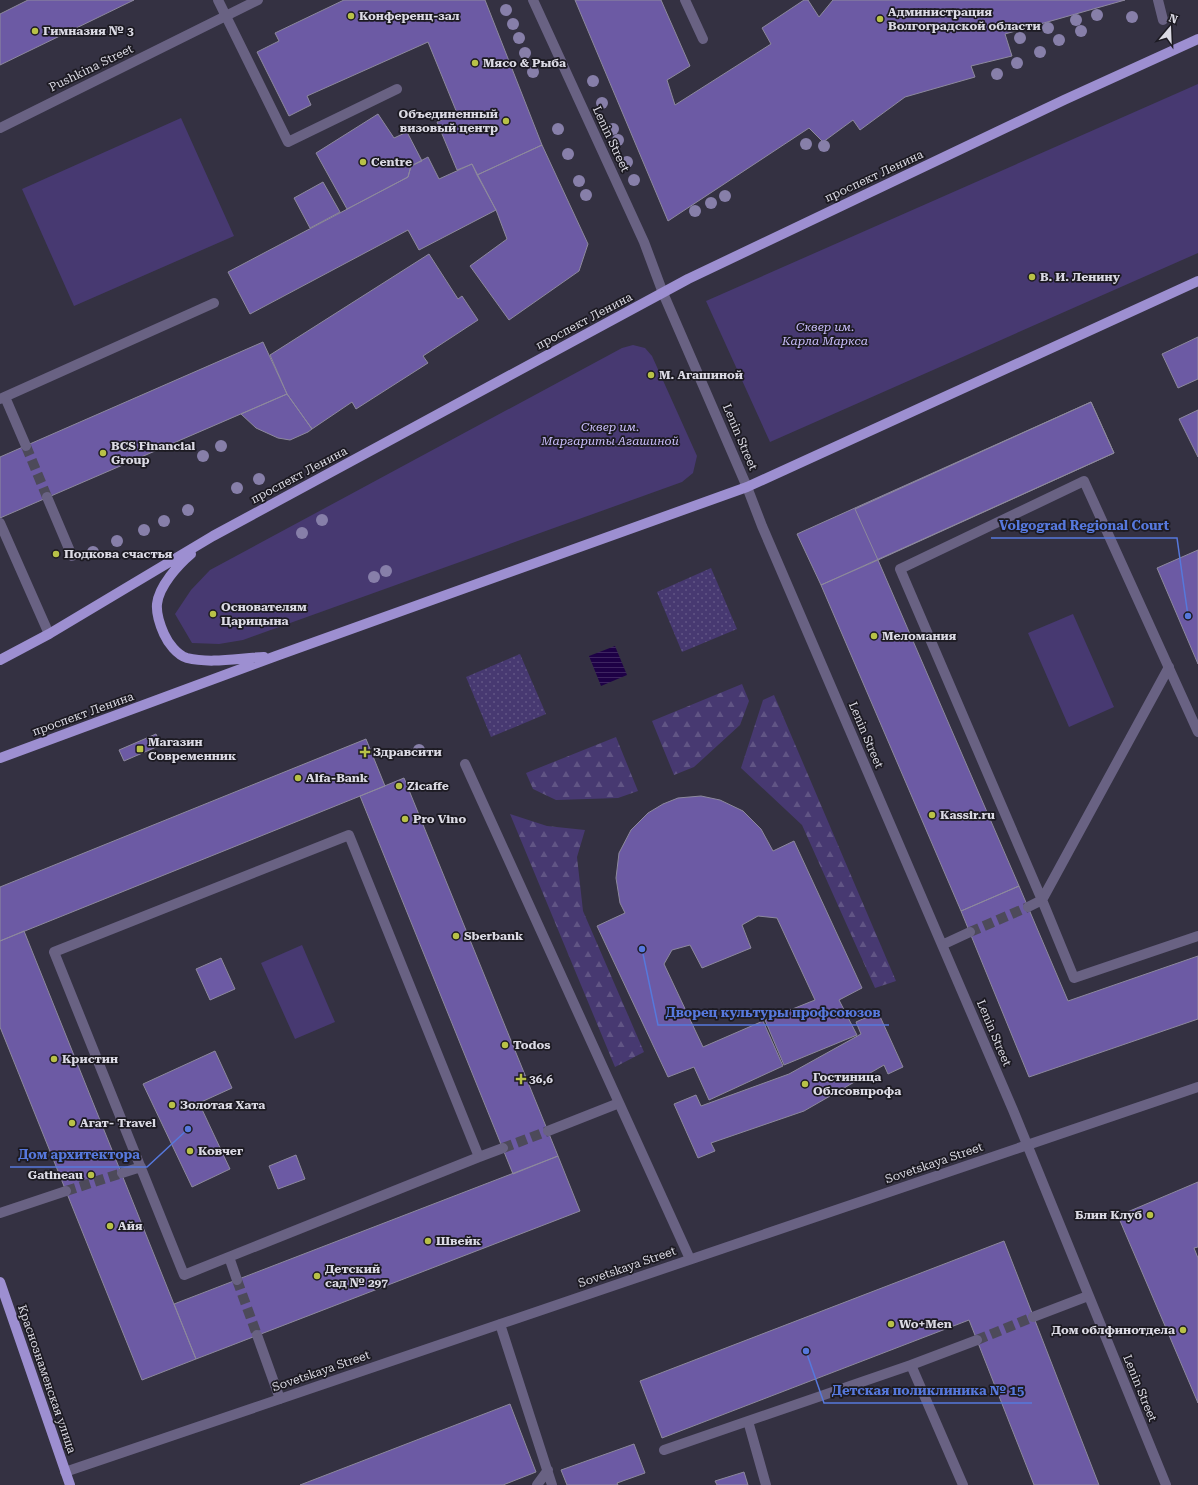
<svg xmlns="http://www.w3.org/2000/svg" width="1198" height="1485" font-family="'Roboto Serif',serif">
	<defs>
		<pattern id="grass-dots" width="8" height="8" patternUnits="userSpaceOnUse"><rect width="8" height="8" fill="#473971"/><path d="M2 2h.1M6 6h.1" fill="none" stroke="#615585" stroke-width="1.8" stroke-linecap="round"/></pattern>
		<pattern id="forest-firs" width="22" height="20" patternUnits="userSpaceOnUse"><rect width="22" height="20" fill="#473971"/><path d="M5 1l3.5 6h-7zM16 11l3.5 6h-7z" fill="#615585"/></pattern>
		<pattern id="water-rules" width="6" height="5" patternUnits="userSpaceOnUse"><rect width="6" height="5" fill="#1e0146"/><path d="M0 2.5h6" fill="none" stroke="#3e2561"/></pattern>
	</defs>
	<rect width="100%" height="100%" fill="#343142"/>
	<!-- grass -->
	<path fill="url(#grass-dots)" d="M711 568 737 629 682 652 657 592Z
		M520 654 546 714 491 737 466 677Z"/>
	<!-- forest -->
	<path fill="url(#forest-firs)" d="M742 684 749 701 740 725 694 767 674 775 652 721Z
		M774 695 896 981 875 988 802 825 741 768 763 700Z
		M616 737 638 791 618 798 556 800 533 789 526 773Z
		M510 814 547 826 585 830 577 857 583 911 644 1052 615 1067Z"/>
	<!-- green -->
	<path fill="#473971" d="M1198 84V253L770 442 706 301Z
		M181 118 234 236 74 306 22 189Z
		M633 345 645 348 652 356 697 456 693 473 682 482 243 640 219 644 192 643 175 614 191 590 210 570 622 348Z
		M1073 614 1114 707 1069 727 1028 633Z
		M302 945 335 1022 295 1039 261 963Z"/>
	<!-- water -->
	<path fill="url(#water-rules)" d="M615 646 627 675 601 686 589 656Z"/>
	<!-- building -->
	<path fill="#6c5aa4" stroke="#8d899d" d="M28 0H134L0 65V14Z
		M344 0H485L542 145 477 175 472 164 457 170 437 122 457 113 428 42 307 96 311 105 289 116 257 52 279 41 275 33Z
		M575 0H661L690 66 667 80 675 105 771 44 762 28 804 0H808L819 17 833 0H1125L1005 34 1012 56 971 66 975 77 905 97 860 130 853 120 823 142 809 128 668 221Z
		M378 114 394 138 407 132 422 161 411 166 408 177 347 209 316 153Z
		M542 145 588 244 579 271 509 320 470 266 507 239 496 210 477 175Z
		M428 157 439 179 472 164 496 210 419 250 408 230 250 314 228 272 408 177 411 166Z
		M323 182 340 212 310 228 294 198Z
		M429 254 458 299 462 296 478 320 423 356 428 363 356 409 352 402 312 429 287 394 270 355Z
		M1198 337V379L1178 388 1162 354Z
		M263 342 287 394 0 518V457Z
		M287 394 312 429 308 432 290 440 278 438 256 428 241 414Z
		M1091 402 1114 453 821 585 797 534Z
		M1091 402 1114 453 878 560 855 509Z
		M1198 410V457L1179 419Z
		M1198 550V664L1157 568Z
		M878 560 1019 886 961 911 821 585Z
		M156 734 161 745 124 761 119 750Z
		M366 739 385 786 0 941V887Z
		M404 778 558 1156 513 1174 360 796Z
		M701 796 720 800 743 811 761 829 773 851 794 841 862 988 839 1000 857 1035 784 1065 765 1020 815 1000 777 918 758 916 742 925 751 948 702 968 690 945 672 950 664 964 703 1047 763 1021 783 1066 709 1100 694 1067 668 1077 597 926 625 913 620 903 616 878 619 853 631 830 648 813 663 804 678 798Z
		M1019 886 1068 1001 1198 956V1019L1029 1077 961 911Z
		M24 931 196 1359 142 1380 0 1027V941Z
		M221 958 235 989 210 1000 196 969Z
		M878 1012 903 1067 888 1074 884 1065 804 1111 711 1143 715 1151 698 1158 674 1104 696 1095 701 1106 789 1074 861 1034 856 1022Z
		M215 1051 232 1088 199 1103 230 1169 192 1187 143 1084Z
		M296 1155 305 1179 278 1189 269 1166Z
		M558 1156 580 1211 196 1359 174 1304Z
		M1198 1182V1247L1194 1248 1198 1258V1403L1118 1216Z
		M1004 1241 1099 1485H1034L969 1320 662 1438 640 1381Z
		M510 1404 536 1472 503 1485H300Z
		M634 1444 645 1473 617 1483 618 1485H567L561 1470Z
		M744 1472 748 1485H717L715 1481Z"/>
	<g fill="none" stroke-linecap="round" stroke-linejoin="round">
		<!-- minor-tunnel -->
		<path stroke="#4d4a5a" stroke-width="10" stroke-dasharray="10 5" stroke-linecap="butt" d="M26 446 47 497
			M970 932 1028 907
			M503 1148 548 1131
			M66 1191 122 1173
			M237 1280 257 1335
			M977 1340 1033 1317"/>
		<!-- minor -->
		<path stroke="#696283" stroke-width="10" d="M218 0 288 142 397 89
			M533 0 644 242 663 293 747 487 762 526 1013 1110 1166 1485
			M685 0 703 39
			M1158 0 1163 20
			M0 128 258 0
			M5 397 26 446
			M0 399 214 303
			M47 497 72 556
			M0 523 49 634
			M1169 667 1042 900 1074 978 1198 936
			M465 764 690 1259
			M1028 907 1042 900 900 569 1084 481 1198 732
			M942 945 970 932
			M548 1131 619 1103
			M479 1157 349 835 54 952 184 1275 479 1157 503 1148
			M122 1173 141 1167
			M0 1213 66 1191
			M229 1257 237 1280
			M1033 1317 1088 1296
			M500 1324 552 1485
			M257 1335 280 1399
			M911 1365 977 1340
			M748 1421 766 1485
			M664 1450 911 1365 963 1485
			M65 1472 1198 1087
			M537 1485 548 1470"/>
		<!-- major -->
		<path stroke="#9d8fd1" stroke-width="10" d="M191 554C178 565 159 586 157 604 156 615 160 625 164 634 168 643 177 655 187 658 211 664 239 658 264 657
			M0 660 49 634 213 536 688 279 1064 100 1198 39
			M0 758 276 656 747 487 1198 281
			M0 1282 70 1485"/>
	</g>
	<!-- trees -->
	<g fill="#877fa9">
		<circle cx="506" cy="10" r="6"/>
		<circle cx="1097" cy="15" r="6"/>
		<circle cx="1132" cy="17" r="6"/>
		<circle cx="1076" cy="20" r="6"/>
		<circle cx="513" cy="24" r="6"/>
		<circle cx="1048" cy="28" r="6"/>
		<circle cx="1081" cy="31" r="6"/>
		<circle cx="519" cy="38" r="6"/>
		<circle cx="1020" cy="38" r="6"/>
		<circle cx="1059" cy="40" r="6"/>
		<circle cx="1040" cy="52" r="6"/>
		<circle cx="525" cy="53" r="6"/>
		<circle cx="1017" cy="63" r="6"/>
		<circle cx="533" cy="72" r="6"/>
		<circle cx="997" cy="74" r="6"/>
		<circle cx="593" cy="81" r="6"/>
		<circle cx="602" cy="103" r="6"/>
		<circle cx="558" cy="129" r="6"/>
		<circle cx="613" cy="129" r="6"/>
		<circle cx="618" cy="140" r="6"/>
		<circle cx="806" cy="144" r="6"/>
		<circle cx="824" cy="146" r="6"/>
		<circle cx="568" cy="154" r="6"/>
		<circle cx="627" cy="162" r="6"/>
		<circle cx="634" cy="180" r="6"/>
		<circle cx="579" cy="181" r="6"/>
		<circle cx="586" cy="195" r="6"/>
		<circle cx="725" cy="196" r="6"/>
		<circle cx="711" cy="203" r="6"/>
		<circle cx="695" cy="211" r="6"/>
		<circle cx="221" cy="446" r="6"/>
		<circle cx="203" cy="456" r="6"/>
		<circle cx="259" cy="479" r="6"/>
		<circle cx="237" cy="488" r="6"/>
		<circle cx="188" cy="510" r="6"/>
		<circle cx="322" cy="520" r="6"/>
		<circle cx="164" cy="521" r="6"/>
		<circle cx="144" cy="530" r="6"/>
		<circle cx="302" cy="533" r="6"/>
		<circle cx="117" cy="541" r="6"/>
		<circle cx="93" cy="552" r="6"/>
		<circle cx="386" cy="571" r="6"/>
		<circle cx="374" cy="577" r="6"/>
		<circle cx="419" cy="750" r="6"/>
	</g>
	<!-- markers -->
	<g fill="#b8c147" stroke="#1c1a22" stroke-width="1.5">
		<circle cx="351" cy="16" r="4"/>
		<circle cx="880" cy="19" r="4"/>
		<circle cx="35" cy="31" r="4"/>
		<circle cx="475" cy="63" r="4"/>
		<circle cx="506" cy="121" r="4"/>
		<circle cx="363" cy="162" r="4"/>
		<circle cx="1032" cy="277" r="4"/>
		<circle cx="651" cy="375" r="4"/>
		<circle cx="103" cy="453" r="4"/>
		<circle cx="56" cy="554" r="4"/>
		<circle cx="213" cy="614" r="4"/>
		<circle cx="874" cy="636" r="4"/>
		<rect x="136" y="745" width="8" height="8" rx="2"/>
		<path d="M363 746h4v4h4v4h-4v4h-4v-4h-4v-4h4z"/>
		<circle cx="298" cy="778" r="4"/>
		<circle cx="399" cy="786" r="4"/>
		<circle cx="932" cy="815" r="4"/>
		<circle cx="405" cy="819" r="4"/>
		<circle cx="456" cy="936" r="4"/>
		<circle cx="505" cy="1045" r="4"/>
		<circle cx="54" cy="1059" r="4"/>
		<path d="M519 1073h4v4h4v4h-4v4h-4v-4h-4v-4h4z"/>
		<circle cx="805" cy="1084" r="4"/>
		<circle cx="172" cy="1105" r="4"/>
		<circle cx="72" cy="1123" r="4"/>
		<circle cx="190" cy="1151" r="4"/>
		<circle cx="91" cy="1175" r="4"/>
		<circle cx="1150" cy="1215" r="4"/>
		<circle cx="110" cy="1226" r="4"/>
		<circle cx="428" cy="1241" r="4"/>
		<circle cx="317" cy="1276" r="4"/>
		<circle cx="891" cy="1324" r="4"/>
		<circle cx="1183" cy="1330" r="4"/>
	</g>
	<g text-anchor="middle" stroke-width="3.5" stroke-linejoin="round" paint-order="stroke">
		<!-- poi labels -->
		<g font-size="12" font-weight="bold" fill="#dbdae4" stroke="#1c1a22" text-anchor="start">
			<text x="888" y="16">Администрация<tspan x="888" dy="14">Волгоградской области</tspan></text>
			<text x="359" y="20">Конференц-зал</text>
			<text x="43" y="35">Гимназия № 3</text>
			<text x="483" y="67">Мясо &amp; Рыба</text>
			<text x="498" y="118" text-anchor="end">Объединенный<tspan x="498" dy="14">визовый центр</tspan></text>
			<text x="371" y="166">Centre</text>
			<text x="1040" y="281">В. И. Ленину</text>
			<text x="659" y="379">М. Агашиной</text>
			<text x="111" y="450">BCS Financial<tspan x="111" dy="14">Group</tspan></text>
			<text x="64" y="558">Подкова счастья</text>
			<text x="221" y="611">Основателям<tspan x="221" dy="14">Царицына</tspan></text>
			<text x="882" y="640">Меломания</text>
			<text x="148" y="746">Магазин<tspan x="148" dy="14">Современник</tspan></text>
			<text x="373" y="756">Здравсити</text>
			<text x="306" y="782">Alfa-Bank</text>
			<text x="407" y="790">Zicaffe</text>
			<text x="940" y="819">Kassir.ru</text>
			<text x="413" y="823">Pro Vino</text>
			<text x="464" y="940">Sberbank</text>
			<text x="513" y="1049">Todos</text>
			<text x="62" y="1063">Кристин</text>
			<text x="813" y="1081">Гостиница<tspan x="813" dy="14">Облсовпрофа</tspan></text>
			<text x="529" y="1083">36,6</text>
			<text x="180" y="1109">Золотая Хата</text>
			<text x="80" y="1127">Агат- Travel</text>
			<text x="198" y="1155">Ковчег</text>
			<text x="83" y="1179" text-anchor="end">Gatineau</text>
			<text x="1142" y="1219" text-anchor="end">Блин Клуб</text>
			<text x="118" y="1230">Айя</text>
			<text x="436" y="1245">Швейк</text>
			<text x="325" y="1273">Детский<tspan x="325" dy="14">сад № 297</tspan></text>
			<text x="899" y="1328">Wo+Men</text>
			<text x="1175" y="1334" text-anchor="end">Дом облфинотдела</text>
		</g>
		<!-- street labels -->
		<g font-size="12" fill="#dbdae4" stroke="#1c1a22">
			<text transform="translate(91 68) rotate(-26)" y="4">Pushkina Street</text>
			<text transform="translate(611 139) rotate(65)" y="4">Lenin Street</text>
			<text transform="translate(874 176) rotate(-25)" y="4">проспект Ленина</text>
			<text transform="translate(584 321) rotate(-28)" y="4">проспект Ленина</text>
			<text transform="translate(740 437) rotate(67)" y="4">Lenin Street</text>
			<text transform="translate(299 475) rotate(-28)" y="4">проспект Ленина</text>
			<text transform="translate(83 714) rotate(-20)" y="4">проспект Ленина</text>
			<text transform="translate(866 735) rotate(67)" y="4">Lenin Street</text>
			<text transform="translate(994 1033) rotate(67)" y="4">Lenin Street</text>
			<text transform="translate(934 1163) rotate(-19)" y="4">Sovetskaya Street</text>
			<text transform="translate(627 1267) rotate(-19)" y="4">Sovetskaya Street</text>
			<text transform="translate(321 1371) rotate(-19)" y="4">Sovetskaya Street</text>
			<text transform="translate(47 1379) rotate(71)" y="4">Краснознаменская улица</text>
			<text transform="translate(1140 1388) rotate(68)" y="4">Lenin Street</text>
		</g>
		<!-- park labels -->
		<g font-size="12" font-style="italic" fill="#cbbffd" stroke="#1c1a22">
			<text x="825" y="331">Сквер им.<tspan x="825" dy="14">Карла Маркса</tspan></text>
			<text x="610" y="431">Сквер им.<tspan x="610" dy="14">Маргариты Агашиной</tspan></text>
		</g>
	</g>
	<!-- callouts -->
	<path fill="none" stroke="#5678dc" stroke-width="1.5" d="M1188 616L1177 538H991M642 949L658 1025H889M188 1129L147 1167H10M806 1351L824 1403H1032"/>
	<g fill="#5678dc" stroke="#1c1a22" stroke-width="1.5">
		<circle cx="1188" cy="616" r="4"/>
		<circle cx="642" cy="949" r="4"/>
		<circle cx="188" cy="1129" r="4"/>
		<circle cx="806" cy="1351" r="4"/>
	</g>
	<g font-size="13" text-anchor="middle" font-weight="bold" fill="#5678dc" stroke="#1c1a22" stroke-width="3.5" stroke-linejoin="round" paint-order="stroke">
		<text x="1084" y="530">Volgograd Regional Court</text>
		<text x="773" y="1017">Дворец культуры профсоюзов</text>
		<text x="79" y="1159">Дом архитектора</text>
		<text x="928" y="1395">Детская поликлиника № 15</text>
	</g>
	<!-- north arrow -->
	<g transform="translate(1170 28) rotate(19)" stroke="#1c1a22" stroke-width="3" paint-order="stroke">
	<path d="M0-3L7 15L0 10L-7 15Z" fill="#dbdae4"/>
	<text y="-6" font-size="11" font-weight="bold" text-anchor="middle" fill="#dbdae4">N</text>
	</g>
</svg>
